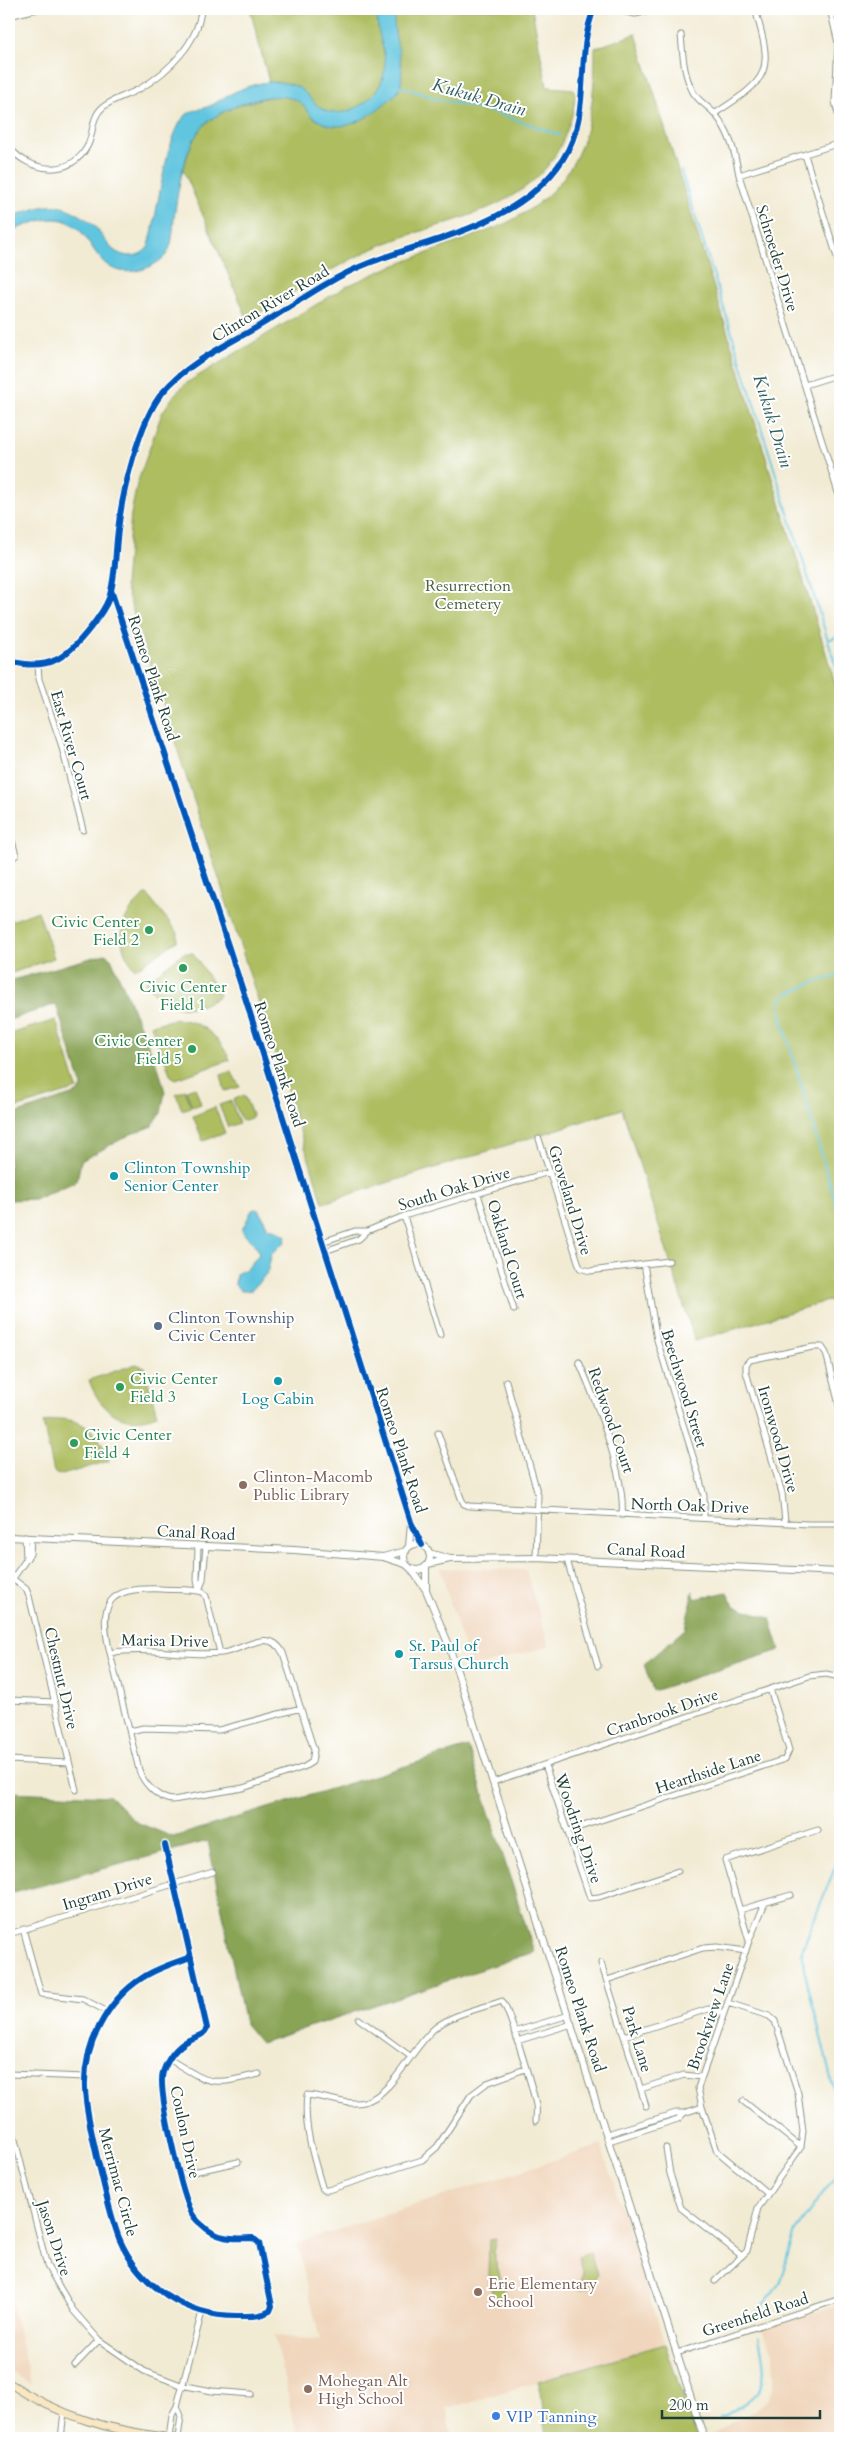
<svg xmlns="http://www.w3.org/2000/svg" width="849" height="2447" font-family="Cardo,serif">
	<rect width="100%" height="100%" fill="#fff"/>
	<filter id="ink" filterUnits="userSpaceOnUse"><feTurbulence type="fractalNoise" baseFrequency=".02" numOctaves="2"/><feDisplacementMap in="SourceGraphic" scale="10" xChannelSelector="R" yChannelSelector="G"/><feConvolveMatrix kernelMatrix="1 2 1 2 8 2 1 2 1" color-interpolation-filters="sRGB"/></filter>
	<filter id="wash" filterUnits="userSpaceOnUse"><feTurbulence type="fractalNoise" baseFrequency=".0096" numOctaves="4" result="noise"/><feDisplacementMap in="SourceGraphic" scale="20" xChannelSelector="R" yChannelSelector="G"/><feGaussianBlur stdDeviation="1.12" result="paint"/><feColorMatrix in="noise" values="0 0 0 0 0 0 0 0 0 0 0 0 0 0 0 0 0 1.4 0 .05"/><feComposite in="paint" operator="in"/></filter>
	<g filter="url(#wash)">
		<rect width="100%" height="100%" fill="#f2ebd4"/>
		<!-- built -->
		<path fill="#f0d6bc" d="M440 1568 526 1570 549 1646 470 1669Z
			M601 2145 665 2344 446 2409 452 2438H298L274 2336 320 2340 297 2243Z
			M9 2293 31 2385 9 2371Z
			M840 2304V2438H708V2436L757 2409 768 2399 774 2385V2373L773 2356 763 2328Z"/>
		<!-- green -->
		<path fill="#adbd60" stroke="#667d4a" d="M250 9H532L547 87 574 89C577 103 571 119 566 133 535 217 435 218 366 252 325 272 286 296 248 320L183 169C187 158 190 146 195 136 209 112 245 103 269 97V82Z
			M636 34 840 699V1297L695 1341 622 1109 323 1203 125 586 131 514 137 484 162 413 175 394 188 382 347 286 385 269 498 227C580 190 595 131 595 48Z
			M147 894 178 933 177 941 135 969C112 941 120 914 147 894Z
			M38 911 54 958 9 974V922Z
			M184 953H193L220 995C192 1017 165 1009 145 982Z
			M175 1019C202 1021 219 1036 230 1060L176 1079 171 1076 151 1025Z
			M56 1020 77 1089 9 1110V1034Z
			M231 1071 240 1087 225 1091 221 1075Z
			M195 1087 201 1104 192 1107 186 1090Z
			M185 1090 191 1107 182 1110 176 1094Z
			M244 1095 253 1117 242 1121 233 1100Z
			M231 1101 239 1123 228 1127 219 1105Z
			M215 1107 225 1133 203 1141 193 1116Z
			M136 1364 144 1367 157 1415C124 1428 100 1412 89 1380Z
			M59 1419C87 1420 101 1435 109 1461L62 1475 54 1472 43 1423Z
			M496 2239 493 2252 505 2293 495 2302 488 2277 489 2240Z
			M590 2253 597 2274 590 2287 581 2290 579 2284 583 2273 578 2257Z
			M665 2344 697 2438H546L541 2392 538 2381Z"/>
		<!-- forest -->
		<path fill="#8aa456" stroke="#547045" d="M105 954 111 958 159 1070 165 1092 161 1113 151 1127 131 1134 81 1161 77 1181 36 1199 9 1200V1116L77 1093 82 1087 56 1004 9 1020V981Z
			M693 1591 695 1599 727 1592 734 1606 770 1618 780 1650 653 1691 644 1664 685 1629Z
			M468 1747 534 1952 261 2043 245 2024 208 1841 9 1894V1792L110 1796 136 1822 173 1837Z"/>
		<!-- water -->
		<path fill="#61c5df" stroke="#40818a" d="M378 9H395C389 35 411 72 397 93 375 112 348 138 317 120 308 115 305 104 296 100 269 89 232 106 210 120 185 137 178 190 174 218 173 229 173 245 166 255 161 261 152 266 144 269 88 285 98 222 56 219 39 218 25 227 9 231V217C25 213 41 204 58 206 69 208 81 215 90 222 105 234 107 254 129 256 138 256 144 253 149 246 158 212 164 145 183 118 191 108 204 110 214 104 233 91 261 78 285 83 307 87 306 98 321 108 341 122 373 102 381 83 393 55 373 36 378 9Z
			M256 1209 260 1211 268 1228 277 1230 286 1236 285 1242 272 1253 267 1273 252 1290 241 1291 235 1285 236 1274 248 1268 259 1254C257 1242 245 1239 242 1230L252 1210Z"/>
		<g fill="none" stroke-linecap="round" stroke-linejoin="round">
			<!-- stream -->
			<path stroke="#61c5df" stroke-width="2" d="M400 86 434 98 499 114 560 135
				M681 171 840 679
				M828 640 840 636
				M840 976 817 981 785 995 781 999 780 1013 840 1218
				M840 1855 802 1950 804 1969 840 2115
				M755 2315 779 2285 795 2231 834 2178 840 2165
				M720 2418C766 2393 769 2389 759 2337"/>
		</g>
	</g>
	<g filter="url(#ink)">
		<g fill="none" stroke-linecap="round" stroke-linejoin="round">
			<defs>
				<path id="minor" d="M613 9 635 14 660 9
					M830 9 838 43 835 102 840 122
					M9 16 37 9
					M681 35C683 55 683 73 693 92 698 101 708 106 715 114 730 132 735 153 739 175L840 499
					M714 114C770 78 774 73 755 9
					M9 147C29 172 71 179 88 145 94 132 91 117 103 107 114 98 129 95 141 88 168 72 199 42 201 9
					M805 155 840 267
					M739 175 840 143
					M805 385 840 374
					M38 666 39 679 61 744 83 830
					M9 830 16 855 9 861
					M539 1139 580 1268 590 1271 669 1261
					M478 1194 514 1310
					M404 1216 440 1335
					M322 1242 355 1231H367
					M325 1251 359 1239 367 1231 404 1216 549 1172
					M644 1264 657 1340 699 1476 704 1496V1518
					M579 1362C595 1398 626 1478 622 1515
					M506 1381 538 1495 536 1558
					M438 1433 461 1498 464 1504 469 1506 808 1524H840
					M785 1521 782 1493 746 1372V1364L750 1360 813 1347H822L826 1353 840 1409
					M25 1537 26 1558
					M198 1546 197 1580 199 1591 203 1580 206 1546
					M567 1560 598 1666
					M13 1579 26 1589 29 1596 76 1790
					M9 1584 30 1554 31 1538
					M110 1653C148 1646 185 1657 222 1653 242 1651 269 1626 283 1653L314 1750 312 1762 304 1767 243 1788 173 1800C159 1800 143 1783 139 1770L110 1653C98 1602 107 1587 161 1589 175 1590 190 1589 203 1592L206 1596 220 1653
					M9 1700 55 1702
					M130 1731 143 1728 219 1730 301 1708
					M9 1760 69 1763
					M545 1765 590 1898 599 1897 678 1871
					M493 1782 809 1676 826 1674 840 1677
					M568 1831 785 1759 789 1750 770 1689
					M165 1845 207 2028C204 2036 196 2036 189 2040 176 2047 168 2058 163 2072 157 2089 181 2189 190 2209 192 2215 196 2220 201 2224 217 2240 233 2239 253 2238L259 2243 272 2306 270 2311C260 2317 250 2316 239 2316 187 2317 139 2286 119 2238 109 2212 104 2184 97 2157 92 2134 86 2112 85 2089 83 2047 106 2001 142 1978 157 1968 174 1963 191 1957
					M740 1910 791 1895
					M23 1929 41 1994 83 1999 108 2012
					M9 1934 213 1872
					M749 1941 765 1903
					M601 1963 646 2106
					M607 1980 703 1948 717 1947 746 1951
					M839 2009 840 2008
					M359 2019 410 2056
					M514 2032 569 2015
					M624 2036 708 2009 724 2013
					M517 2041 572 2024
					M169 2059C212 2085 210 2086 259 2074
					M525 2069 487 2083 471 2095 437 2147 422 2160 328 2190H323C314 2160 303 2126 307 2095 326 2096 345 2106 364 2102 393 2095 412 2047 435 2028 452 2014 479 2009 499 2002L502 2001C510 2011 533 2090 536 2105 537 2110 536 2116 536 2121
					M9 2074 85 2077
					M641 2089 684 2075 701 2077
					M743 2101 801 2147
					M684 2113 702 2107
					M9 2116 47 2266 73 2310 99 2340 144 2371 181 2385 212 2391 251 2394
					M607 2134 676 2113H684L678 2119 609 2141
					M666 2148 670 2174 681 2208 742 2256
					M180 2175 238 2162
					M767 2193 717 2151 702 2107 698 2088 749 1941 725 1860 818 1830
					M715 2281 747 2251 758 2208 801 2147 803 2131 798 2093 775 2021 769 2016 728 2003
					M677 2353 840 2299
					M75 2365 99 2340
					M177 2406 181 2416 178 2438
					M61 2438 64 2413
					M169 2438 172 2415 177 2406 202 2312"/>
				<path id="tertiary" d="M111 590 243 991 411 1522 422 1545
					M9 661C49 672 67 658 91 627 98 618 105 609 109 598 116 577 115 552 118 530 122 494 139 420 163 392 187 363 227 345 259 326 295 304 330 278 369 263 436 237 521 224 563 159 593 112 574 58 594 9
					M9 1537 294 1550 383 1557 405 1564
					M404 1557a13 13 0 1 1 26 0a13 13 0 1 1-26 0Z
					M409 1547 411 1522
					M429 1553 450 1559
					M383 1557 406 1551
					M428 1564 450 1559 536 1558 840 1572
					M411 1569 426 1590 448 1643 704 2438
					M426 1590V1566"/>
				<path id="secondary" d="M9 2383C60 2417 112 2431 172 2438"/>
			</defs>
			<!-- minor casing -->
			<use href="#minor" stroke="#889484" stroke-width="7"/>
			<!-- tertiary casing -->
			<use href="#tertiary" stroke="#889484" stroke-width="8"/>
			<!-- secondary casing -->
			<use href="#secondary" stroke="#889484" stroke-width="9"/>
			<!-- minor -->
			<use href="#minor" stroke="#fff" stroke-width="5"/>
			<!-- tertiary -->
			<use href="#tertiary" stroke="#fff" stroke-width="6"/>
			<!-- secondary -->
			<use href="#secondary" stroke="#f9e7c3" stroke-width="7"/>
			<defs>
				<path id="cycleway" d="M111 590 243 991 411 1522 422 1545
					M9 661C49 672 67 658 91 627 98 618 105 609 109 598 116 577 115 552 118 530 122 494 139 420 163 392 187 363 227 345 259 326 295 304 330 278 369 263 436 237 521 224 563 159 593 112 574 58 594 9
					M165 1845 207 2028C204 2036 196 2036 189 2040 176 2047 168 2058 163 2072 157 2089 181 2189 190 2209 192 2215 196 2220 201 2224 217 2240 233 2239 253 2238L259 2243 272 2306 270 2311C260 2317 250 2316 239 2316 187 2317 139 2286 119 2238 109 2212 104 2184 97 2157 92 2134 86 2112 85 2089 83 2047 106 2001 142 1978 157 1968 174 1963 191 1957"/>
			</defs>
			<!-- cycleway casing -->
			<use href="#cycleway" stroke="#fff" stroke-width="9"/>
			<!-- cycleway -->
			<use href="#cycleway" stroke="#0057b8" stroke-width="6"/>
		</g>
	</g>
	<!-- markers -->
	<g fill="#2e9e5b" stroke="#fff" stroke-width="2">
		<circle cx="149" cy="930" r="5"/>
		<circle cx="183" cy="968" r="5"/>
		<circle cx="192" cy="1049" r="5"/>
		<circle cx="120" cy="1387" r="5"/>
		<circle cx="74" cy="1443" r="5"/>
	</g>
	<g fill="#0f9aa8" stroke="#fff" stroke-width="2">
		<circle cx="114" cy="1176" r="5"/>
		<circle cx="278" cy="1381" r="5"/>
		<circle cx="399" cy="1654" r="5"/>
	</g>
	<circle fill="#5c6f8a" stroke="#fff" stroke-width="2" cx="158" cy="1326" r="5"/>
	<g fill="#8d6e63" stroke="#fff" stroke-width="2">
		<circle cx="243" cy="1485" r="5"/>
		<circle cx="478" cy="2292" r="5"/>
		<circle cx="308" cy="2389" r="5"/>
	</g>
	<circle fill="#3f7fe0" stroke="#fff" stroke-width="2" cx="496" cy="2416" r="5"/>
	<g text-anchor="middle" stroke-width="4" stroke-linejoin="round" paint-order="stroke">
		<!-- street labels -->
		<g font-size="16" fill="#1f3d34" stroke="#fff">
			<text transform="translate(778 258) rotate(73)" y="6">Schroeder Drive</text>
			<text transform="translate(270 303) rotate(-31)" y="6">Clinton River Road</text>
			<text transform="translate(154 678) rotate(72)" y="6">Romeo Plank Road</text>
			<text transform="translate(72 745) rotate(74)" y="6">East River Court</text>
			<text transform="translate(280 1064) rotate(72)" y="6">Romeo Plank Road</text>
			<text transform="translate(454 1188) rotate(-17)" y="6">South Oak Drive</text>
			<text transform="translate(571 1200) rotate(73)" y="6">Groveland Drive</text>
			<text transform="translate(508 1249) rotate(73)" y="6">Oakland Court</text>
			<text transform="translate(685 1388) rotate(73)" y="6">Beechwood Street</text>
			<text transform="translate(612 1420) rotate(71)" y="6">Redwood Court</text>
			<text transform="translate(779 1439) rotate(74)" y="6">Ironwood Drive</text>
			<text transform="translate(402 1450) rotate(72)" y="6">Romeo Plank Road</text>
			<text transform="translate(690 1505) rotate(2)" y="6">North Oak Drive</text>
			<text transform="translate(196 1532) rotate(3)" y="6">Canal Road</text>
			<text transform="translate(646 1550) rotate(3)" y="6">Canal Road</text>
			<text transform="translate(165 1640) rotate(1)" y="6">Marisa Drive</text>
			<text transform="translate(62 1678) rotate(77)" y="6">Chestnut Drive</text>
			<text transform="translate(662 1712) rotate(-19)" y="6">Cranbrook Drive</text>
			<text transform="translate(708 1771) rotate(-18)" y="6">Hearthside Lane</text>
			<text transform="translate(579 1828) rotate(71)" y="6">Woodring Drive</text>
			<text transform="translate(107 1891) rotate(-17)" y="6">Ingram Drive</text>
			<text transform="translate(581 2009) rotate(72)" y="6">Romeo Plank Road</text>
			<text transform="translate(710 2016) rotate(-71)" y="6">Brookview Lane</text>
			<text transform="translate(638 2039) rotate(73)" y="6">Park Lane</text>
			<text transform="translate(186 2132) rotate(78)" y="6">Coulon Drive</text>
			<text transform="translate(119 2182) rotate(75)" y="6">Merrimac Circle</text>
			<text transform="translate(55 2238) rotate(72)" y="6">Jason Drive</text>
			<text transform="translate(755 2314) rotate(-18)" y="6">Greenfield Road</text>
		</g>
		<!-- park labels -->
		<g font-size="16" fill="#4a6341" stroke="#fff">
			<text x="468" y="591">Resurrection<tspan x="468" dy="18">Cemetery</tspan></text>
		</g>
		<!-- leisure labels -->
		<g font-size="16" fill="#27864d" stroke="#fff" text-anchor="end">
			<text x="139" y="927">Civic Center<tspan x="139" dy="18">Field 2</tspan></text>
			<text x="183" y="992" text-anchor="middle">Civic Center<tspan x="183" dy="18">Field 1</tspan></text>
			<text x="182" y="1046">Civic Center<tspan x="182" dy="18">Field 5</tspan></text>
			<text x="130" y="1384" text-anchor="start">Civic Center<tspan x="130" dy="18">Field 3</tspan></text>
			<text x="84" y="1440" text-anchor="start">Civic Center<tspan x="84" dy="18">Field 4</tspan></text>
		</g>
		<!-- culture labels -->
		<g font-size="16" fill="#0d838f" stroke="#fff" text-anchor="start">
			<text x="124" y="1173">Clinton Township<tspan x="124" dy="18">Senior Center</tspan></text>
			<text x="278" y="1404" text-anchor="middle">Log Cabin</text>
			<text x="409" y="1651">St. Paul of<tspan x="409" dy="18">Tarsus Church</tspan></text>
		</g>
		<!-- service labels -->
		<g font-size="16" fill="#4e5e75" stroke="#fff" text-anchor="start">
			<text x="168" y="1323">Clinton Township<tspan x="168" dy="18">Civic Center</tspan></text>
		</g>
		<!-- education labels -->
		<g font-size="16" fill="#785e54" stroke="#fff" text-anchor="start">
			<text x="253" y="1482">Clinton-Macomb<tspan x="253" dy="18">Public Library</tspan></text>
			<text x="488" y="2289">Erie Elementary<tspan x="488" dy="18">School</tspan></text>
			<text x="318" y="2386">Mohegan Alt<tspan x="318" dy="18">High School</tspan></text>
		</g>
		<!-- shop labels -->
		<g font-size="16" fill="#366cbe" stroke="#fff" text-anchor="start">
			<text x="506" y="2422">VIP Tanning</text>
		</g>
		<!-- water labels -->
		<g font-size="18" font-style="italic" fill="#305f5f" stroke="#fff">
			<text transform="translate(479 97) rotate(16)" y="6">Kukuk Drain</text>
			<text transform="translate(773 421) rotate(73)" y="6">Kukuk Drain</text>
		</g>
	</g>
	<!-- margin -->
	<rect width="849" height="2447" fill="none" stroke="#fff" stroke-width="30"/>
	<!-- scale -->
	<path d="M662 2410v8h158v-8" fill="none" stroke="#1f3d34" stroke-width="2.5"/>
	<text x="669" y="2410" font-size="15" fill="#1f3d34" stroke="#ffffff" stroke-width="4" paint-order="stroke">200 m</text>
</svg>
